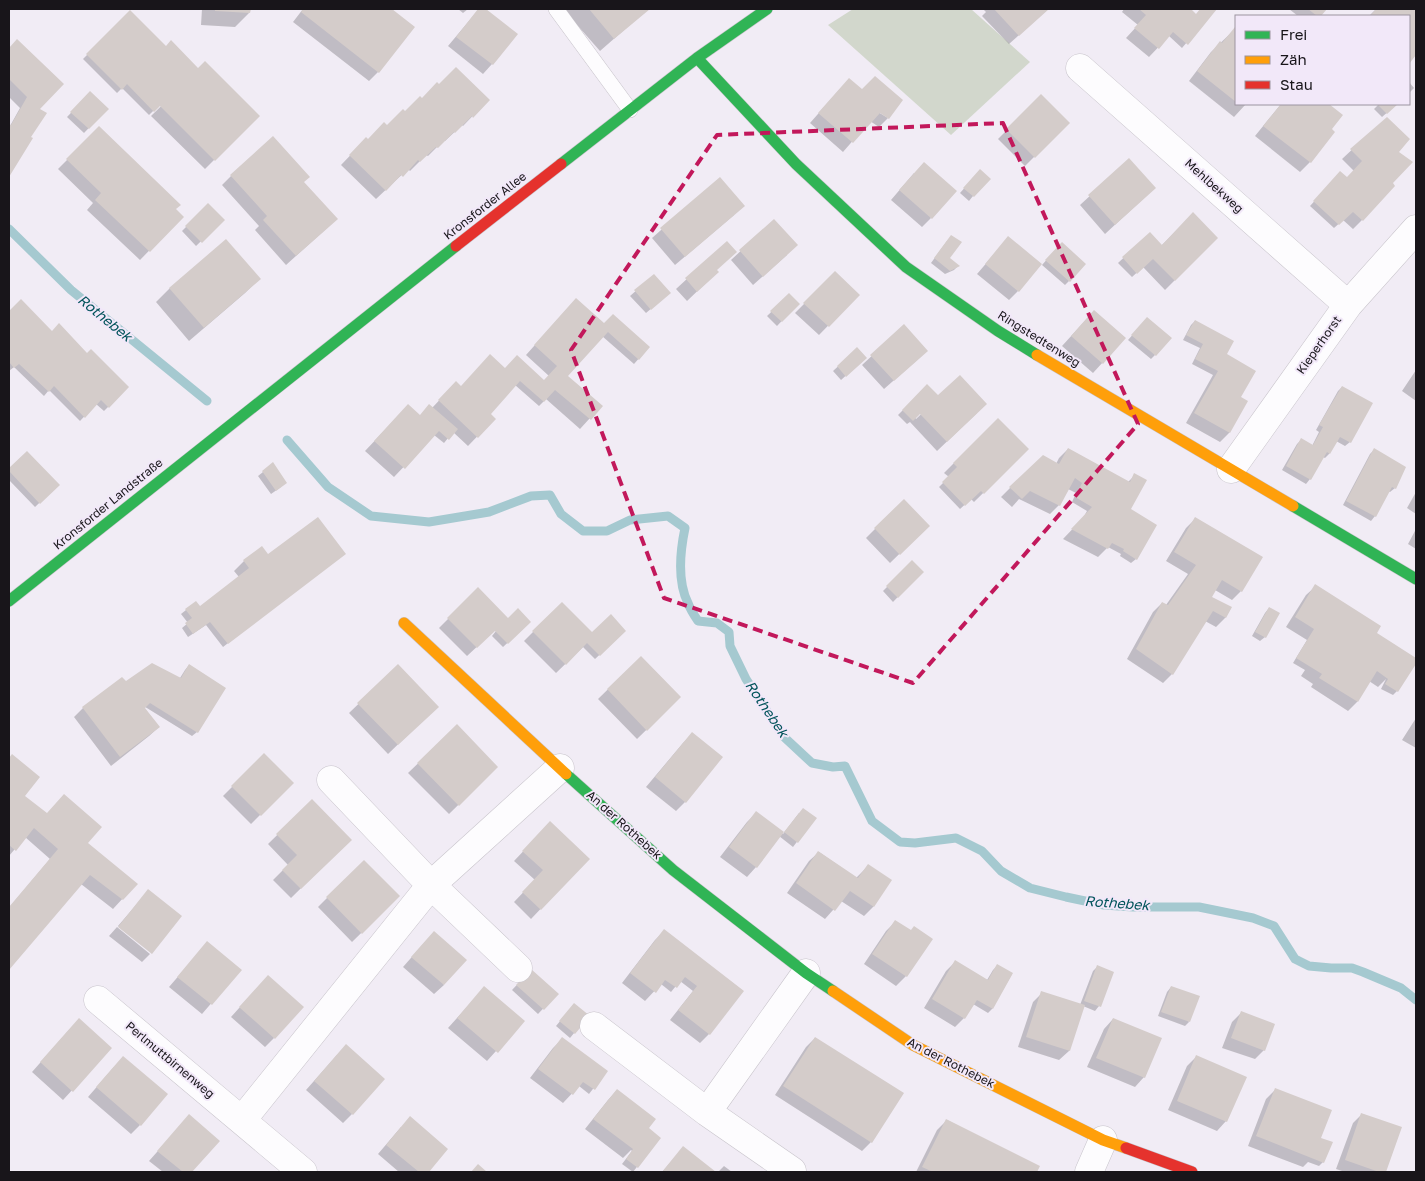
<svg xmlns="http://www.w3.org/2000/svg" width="1425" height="1181" font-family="'Golos Text',sans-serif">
	<rect width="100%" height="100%" fill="#f1ecf5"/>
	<!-- green -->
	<path fill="#d2d7cc" d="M853 9H971L1030 62 951 135 828 25Z"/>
	<!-- shadow -->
	<path fill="#0003" d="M202 9H249V13L235 27 201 25Z
		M303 9H390L414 27 378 72 369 81 293 22Z
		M458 9H468L463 13Z
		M479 9H484L516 34 492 64 483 74 448 46Z
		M563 9H648L600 51Z
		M983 9H1048L1009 44 982 16 986 12Z
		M1124 9H1192L1190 11 1196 15 1201 9H1215L1182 48 1169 36 1149 57 1126 38 1138 25 1122 12Z
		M1289 9H1326L1319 16H1298Z
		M1376 9H1416V53L1409 62V16H1369Z
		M130 12 166 47 197 68 149 115 122 88 117 93 83 59Z
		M1235 29 1236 30V104H1246L1234 117 1189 81 1211 52Z
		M17 41 38 109 29 137 31 139 9 174V125L10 126 20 108 9 97V49Z
		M205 63 258 116 205 169 151 116Z
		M1409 82 1414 88 1409 93Z
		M840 89 888 118 879 127 870 121 843 152 810 123Z
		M90 93 107 109 84 133 67 117Z
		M1041 96 1068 123 1025 166 998 139Z
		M488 100 463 126 462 125 445 141 444 140 428 156 426 155 410 171 408 169 376 199 341 165 366 139 368 141 405 113Z
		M1281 104H1327L1341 115 1330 130 1334 132 1310 162 1300 172 1255 136Z
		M1379 104H1397L1382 117 1374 109Z
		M99 128 182 217 140 260 87 210 93 203 58 169Z
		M1373 130 1398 151 1391 183 1362 220 1353 229 1343 220 1334 228 1310 206 1340 173 1346 179 1354 171 1342 159Z
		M1129 160 1145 197 1105 234 1080 205Z
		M914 173 931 218 922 227 891 200Z
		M976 175 973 196 969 201 960 193Z
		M231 176 303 183 327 228 286 265 255 230 259 226 222 185Z
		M720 178 734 215 675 265 652 238Z
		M208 205 223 220 196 246 182 231Z
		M1193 214 1217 238 1165 290 1143 267 1132 277 1118 263 1150 233 1161 246Z
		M774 220 787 255 753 285 731 260Z
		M1008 238 1018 291 1009 300 977 274Z
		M947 241 948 258 958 266 954 270 945 274 931 263Z
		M727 242 716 270 708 281 687 301 676 289Z
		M1057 248 1069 281 1065 285 1042 265Z
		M835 273 858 295 819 335 795 313Z
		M654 275 665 297 646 313 630 296Z
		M259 279 245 293 189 341 156 302 170 288Z
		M789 295 798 304 777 326 767 316Z
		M21 301 52 332 87 354 128 387 104 411 96 404 80 421 49 390 44 396 14 367 9 371V313Z
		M567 309 604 325 649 347 634 364 602 336 566 376 601 406 580 429 546 399 539 406 515 385 490 414 494 419 468 446 453 432 444 443 434 435 394 477 365 451 399 415 420 416 432 408 447 392 505 370 544 381 549 376 526 355Z
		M1094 311 1125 338 1093 373 1062 346Z
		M1195 321 1222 360 1240 397 1246 401 1229 433 1220 442 1186 423 1213 375 1192 364 1200 348 1183 340 1191 325Z
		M1143 323 1155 355 1151 359 1128 340Z
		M904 326 917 360 884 389 862 365Z
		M857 349 861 362 841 380 833 371Z
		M1416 370V401L1402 391Z
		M960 377 977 413 937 451 910 422 907 424 898 415 927 386 915 417 916 419Z
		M1342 387 1350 442 1345 446 1336 441 1329 454 1325 458 1323 457 1310 479 1306 484 1282 470 1297 444 1301 440 1312 446 1319 432 1316 430 1338 391Z
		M998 419 1028 449 974 502 971 499 960 509 939 487 949 477 944 473Z
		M1068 449 1128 482 1135 475 1125 515 1136 559 1131 563 1120 556 1121 554 1108 547 1098 557 1063 539 1083 518 1087 511 1072 502 1076 493 1068 489 1059 505 1050 514 1019 499 1012 507 1001 497 1010 488 1056 464 1059 458Z
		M1374 450 1395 488 1390 492 1388 491 1375 516 1371 521 1343 505 1370 454Z
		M27 452 58 485 35 507 9 480V469Z
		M273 464 281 487 271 494 258 476Z
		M1416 492V514L1407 508Z
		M903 501 928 526 890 563 866 538Z
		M1195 519 1241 591 1232 600 1215 590 1211 597 1231 608 1225 618 1216 627 1205 621 1172 674 1163 683 1127 659 1153 612 1162 603 1166 605 1188 574 1166 561 1186 528Z
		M1416 529V549L1408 544Z
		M262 547 267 613 223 647 206 625 188 637 182 628 188 623 181 614 186 610 199 608 239 577 234 571 244 561Z
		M912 562 922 572 893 602 883 591Z
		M1316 586 1375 633 1416 659V661L1397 691 1393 695 1381 689 1386 679 1378 687 1369 681 1357 702 1348 711 1311 687 1313 684 1301 676 1305 670 1293 663 1307 640 1286 627 1306 595Z
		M478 589 508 620 530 622 503 647 492 636 496 631 495 630 467 656 439 628Z
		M562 603 592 634 625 631 595 659 583 647 556 673 524 641Z
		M1269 608 1265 637 1260 641 1252 636 1265 613Z
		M641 657 680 697 637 739 598 699Z
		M189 665 197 732 192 736 142 705 159 727 149 736 111 766 74 717 83 708 125 683 180 678 185 670Z
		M398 666 437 707 388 754 349 713Z
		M1416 718V748L1402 740Z
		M457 726 497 767 449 814 408 773Z
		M692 734 685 802 676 811 646 787 683 743Z
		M264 755 292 783 251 824 223 796Z
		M12 756 23 796 86 843 136 884 113 909 81 884 9 968V908L50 859 25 837 9 856V759Z
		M312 801 350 840 291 898 273 880 288 865 268 844Z
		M756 813 783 834 799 813 815 818 793 847 779 836 756 867 747 877 720 857 747 822Z
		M550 823 588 859 531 919 514 902 535 880 514 861Z
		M819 852 856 878 868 866 890 881 873 907 864 916 841 901 825 919 787 893 809 861Z
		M364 861 399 896 352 942 318 907Z
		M148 891 152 952 118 926Z
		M895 922 911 931 931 939 906 976 896 986 864 964 886 931Z
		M117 927 150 954 142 962 109 936Z
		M664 931 743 991 709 1034 700 1043 670 1020 693 991 680 981 671 992 661 984 645 1001 622 983 655 940Z
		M425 942 444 985 434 994 403 967Z
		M207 943 240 970 202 1014 169 987Z
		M955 962 987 980 993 970 997 966 1012 974 992 1009 988 1013 973 1004 964 1018 955 1027 924 1008 946 971Z
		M1098 966 1099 1006 1095 1011 1083 1006 1069 1051 1059 1060 1018 1047 1033 1002 1042 993 1080 1005 1093 971Z
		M531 970 557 994 538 1014 512 990Z
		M259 986 274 1038 265 1047 231 1017Z
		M1171 987 1189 1022 1185 1026 1158 1016 1167 992Z
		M484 988 523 1021 487 1061 448 1028Z
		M570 1009 588 1016 570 1038 556 1026Z
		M1241 1013 1264 1050 1255 1059 1222 1048 1232 1022Z
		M1113 1019 1144 1077 1135 1087 1087 1067 1104 1029Z
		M70 1029 110 1049 63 1100 32 1072Z
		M815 1038 871 1142 862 1151 775 1095 806 1047Z
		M562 1039 606 1072 589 1094 579 1086 563 1103 530 1078 553 1048Z
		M337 1055 352 1114 343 1123 306 1090Z
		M1196 1057 1226 1121 1217 1131 1168 1110 1187 1066Z
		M114 1067 140 1125 131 1134 88 1097Z
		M617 1090 647 1129 659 1138 633 1172 622 1164 632 1151 631 1150 623 1158 585 1129 608 1100Z
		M1275 1090 1317 1144 1323 1162 1319 1166 1308 1162 1303 1167 1248 1146 1266 1099Z
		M1362 1114 1401 1128 1385 1172H1345L1336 1169 1353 1123Z
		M189 1116 218 1141 191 1172H163L149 1161Z
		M947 1120 1038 1167 1035 1172H916L937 1130Z
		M401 1127 447 1149 427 1172H399L378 1154Z
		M683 1148 714 1172H662Z
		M724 1166 732 1172H718Z"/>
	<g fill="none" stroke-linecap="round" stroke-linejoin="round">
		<!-- stream -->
		<path stroke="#a5c9d0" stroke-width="9" d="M9 229 71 290 207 401
			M287 440 328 487 371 516 429 522 489 512 531 496 550 495 561 514 583 531H607L630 520 668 516 685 528C680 552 677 581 688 603 690 609 694 615 698 621L717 623 729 632 730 646 746 679 784 737 812 763 833 767 845 766 872 821 900 842 915 843 956 838 982 851 1001 871 1030 888 1066 897 1104 905 1133 907H1199L1253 918 1274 926 1295 959 1309 966 1331 968H1352L1363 972 1401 988 1416 1000"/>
	</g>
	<!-- building -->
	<path fill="#d4ccca" d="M215 9H251L250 13 215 11Z
		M303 9H392L415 27 379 73 301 12Z
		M478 9H486L518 34 493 65 456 37Z
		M589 9H650L614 39Z
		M994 9H1049L1019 36Z
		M1139 9H1193L1192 10 1196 14 1200 9H1217L1188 45 1173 32 1159 49 1134 28 1146 15Z
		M1308 9H1327L1321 16H1317Z
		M1376 9H1416V55L1409 64V16H1370Z
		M130 10 166 46 171 40 198 68 205 61 260 116 215 161 160 106 154 112 127 84 122 90 86 54Z
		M1235 27 1236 28V102L1197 71 1220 41 1222 43Z
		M17 39 64 84 40 109 47 113 31 137 33 138 9 177V124L11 125 27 97 9 79V48Z
		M456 67 490 100 473 118 472 116 455 133 454 132 438 148 436 147 420 162 418 160 403 177 401 175 386 191 349 155 366 137 368 139 384 122 387 125 403 109 405 111 420 96 422 98 437 82 439 84Z
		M875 76 903 100 889 119 880 113 853 143 818 113 849 78 862 89Z
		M90 91 109 109 89 129 70 112Z
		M1041 94 1070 123 1035 158 1006 129Z
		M1281 104H1329L1343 115 1332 129 1335 132 1311 163 1263 126Z
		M1377 104H1398L1387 114Z
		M1387 117 1410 139 1399 152 1413 162 1393 183 1395 186 1363 221 1353 212 1339 225 1313 201 1340 171 1347 177 1362 161 1350 149Z
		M99 126 181 205 176 209 184 217 150 252 95 200 101 193 66 159Z
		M273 136 310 177 304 182 338 219 296 256 263 220 267 216 230 175Z
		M1129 158 1156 188 1115 225 1088 195Z
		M924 162 957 191 932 219 899 190Z
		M980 169 991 179 974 197 963 188Z
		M720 177 745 206 685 257 660 228Z
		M208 203 225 220 202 243 185 226Z
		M1193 212 1218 238 1175 281 1153 259 1137 274 1122 257 1150 232 1162 245Z
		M774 219 798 245 763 277 739 250Z
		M951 235 962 242 950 258 960 266 950 271 934 258Z
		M1008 236 1042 264 1019 292 985 264Z
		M226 239 261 279 204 328 169 288Z
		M727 241 737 252 717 270 719 272 697 292 685 278Z
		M1062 242 1086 264 1070 282 1045 260Z
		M835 271 860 295 829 327 803 303Z
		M654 274 671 293 651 310 634 290Z
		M789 293 800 304 782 322 770 311Z
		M576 298 604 323 613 314 650 347 639 360 608 332 568 376 603 406 591 420 555 390 544 402 520 381 491 414 496 419 478 438 438 400 456 381 461 386 490 354 505 368 517 355 544 380 557 366 534 345Z
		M21 299 52 331 59 323 87 353 91 349 129 387 109 408 101 400 85 418 54 386 49 392 19 364 14 368 9 362V311Z
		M1094 310 1126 338 1103 364 1071 336Z
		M1147 317 1172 338 1156 356 1131 335Z
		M1195 320 1234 341 1227 354 1256 371 1241 397 1248 401 1230 433 1194 413 1218 371 1195 359 1203 344 1186 335Z
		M904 324 928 351 894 381 870 355Z
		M857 347 867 358 846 377 837 366Z
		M960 375 987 404 947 442 920 414 913 421 902 410 927 384 938 395Z
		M1342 386 1373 403 1351 443 1340 437 1330 454 1327 452 1311 480 1286 466 1301 438 1313 445 1323 427 1319 425Z
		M408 404 420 415 429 404 458 429 449 440 439 431 405 469 374 441Z
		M998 418 1029 449 984 494 981 491 965 506 942 482 957 467 953 463Z
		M1068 448 1130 482 1134 473 1147 480 1131 509 1157 525 1137 560 1123 551 1124 549 1112 543 1108 549 1071 529 1092 507 1075 497 1082 483 1075 478 1060 506 1030 491 1022 499 1009 487 1043 455 1059 464Z
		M1374 448 1406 467 1396 489 1392 487 1376 517 1346 501Z
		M27 451 60 485 40 504 9 471V468Z
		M273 462 287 483 276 491 262 471Z
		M904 499 930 526 900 555 874 528Z
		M318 517 346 554 228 644 210 622 193 634 185 623 192 618 185 609 196 601 200 606 249 568 243 560 262 546 268 554Z
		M1195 517 1263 557 1242 592 1222 580 1212 597 1232 607 1226 618 1213 611 1173 675 1136 649 1162 602 1168 605 1196 565 1174 552Z
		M912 560 924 572 898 598 886 586Z
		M1315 584 1381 626 1377 633 1416 658V664L1398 692 1385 684 1388 679 1377 671 1358 702 1319 678 1322 674 1296 658 1314 629 1295 617Z
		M478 587 508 618 518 608 531 622 508 644 495 631 477 648 447 618Z
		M562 602 592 632 611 614 626 631 600 656 587 643 566 665 532 631Z
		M1269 607 1280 613 1266 638 1255 632Z
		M641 656 681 697 647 731 607 689Z
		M152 663 181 678 189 664 226 688 198 733 150 703 145 708 160 727 120 757 82 707 122 677 126 681Z
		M398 664 439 707 398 745 357 703Z
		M457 724 498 767 459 806 417 763Z
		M692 732 723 757 686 803 655 777Z
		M264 753 294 783 261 816 231 786Z
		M12 754 40 777 25 796 47 813 64 794 102 827 88 843 138 884 123 900 90 875 9 970V907L58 849 34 828 16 851 9 845V758Z
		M312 799 352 840 301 889 282 870 297 855 276 834Z
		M803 808 817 818 798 843 784 832Z
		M756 811 784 832 757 868 729 847Z
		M550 821 590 859 541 910 522 892 543 870 522 851Z
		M818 851 858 878 868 864 892 880 874 907 850 891 835 911 796 883Z
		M364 860 400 896 362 934 326 897Z
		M148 889 182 916 152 954 118 927Z
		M895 920 911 930 914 926 933 939 907 977 872 954Z
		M664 929 744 991 710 1035 678 1010 697 986 685 977 677 988 665 980 656 993 630 973Z
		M434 931 467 960 444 985 411 957Z
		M207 941 242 970 212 1005 177 977Z
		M955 960 988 980 997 964 1013 973 993 1009 977 1000 965 1019 932 999Z
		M1097 965 1114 972 1101 1007 1084 1001Z
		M531 969 559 994 544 1010 516 985Z
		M268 975 304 1007 275 1039 239 1007Z
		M484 986 525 1021 498 1053 457 1018Z
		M1171 986 1200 996 1190 1022 1161 1012Z
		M1041 991 1085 1005 1070 1051 1026 1037Z
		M574 1003 590 1016 575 1034 559 1021Z
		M1241 1011 1275 1024 1265 1051 1231 1038Z
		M79 1018 112 1048 73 1092 40 1062Z
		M1113 1018 1162 1038 1145 1078 1096 1058Z
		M562 1037 608 1071 595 1090 583 1082 573 1095 538 1069Z
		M815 1037 904 1093 872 1143 783 1086Z
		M346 1044 385 1079 353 1115 314 1081Z
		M1196 1055 1247 1077 1227 1122 1177 1101Z
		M123 1056 168 1094 141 1126 96 1087Z
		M1275 1088 1332 1110 1321 1138 1333 1142 1324 1163 1256 1136Z
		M617 1089 656 1119 649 1128 661 1138 638 1168 626 1159 633 1149 593 1119Z
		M1361 1113 1402 1127 1386 1172H1379L1345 1160Z
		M189 1114 220 1141 192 1172H183L157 1151Z
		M410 1116 448 1149 429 1172H419L386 1145Z
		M946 1119 1040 1166 1037 1172H933L922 1167Z
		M683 1146 716 1172H662Z
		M478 1164 487 1172H471Z"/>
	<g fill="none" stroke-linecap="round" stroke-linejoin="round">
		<defs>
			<path id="lane" d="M556 9 630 110"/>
			<path id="street" d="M1080 68 1348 305
				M1231 469 1348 305 1416 229
				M331 780 431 885 518 968
				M98 1000 303 1172
				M594 1026 707 1112 792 1171
				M707 1112 806 973
				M242 1120 431 885 560 768
				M1089 1172 1103 1140"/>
			<path id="fast" d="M697 58 796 164 906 267 998 331 1037 355
				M561 164 697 58 767 9
				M1293 506 1416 579
				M9 601 456 246
				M566 774 673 870 806 973 833 991"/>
			<path id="slow" d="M1037 355 1293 506
				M404 623 566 774
				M833 991 913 1045 1103 1140 1126 1148"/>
			<path id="jam" d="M456 246 561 164
				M1126 1148 1192 1172"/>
		</defs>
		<!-- lane casing -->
		<use href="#lane" stroke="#c8c4cb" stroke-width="16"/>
		<!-- street casing -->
		<use href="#street" stroke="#c8c4cb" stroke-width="29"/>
		<!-- fast casing -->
		<use href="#fast" stroke="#c8c4cb" stroke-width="12"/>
		<!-- slow casing -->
		<use href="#slow" stroke="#c8c4cb" stroke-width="12"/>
		<!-- jam casing -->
		<use href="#jam" stroke="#c8c4cb" stroke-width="12"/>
		<!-- lane -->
		<use href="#lane" stroke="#fdfcfe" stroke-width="15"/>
		<!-- street -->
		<use href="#street" stroke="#fdfcfe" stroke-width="28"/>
		<!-- fast -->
		<use href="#fast" stroke="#30b455" stroke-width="11"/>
		<!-- slow -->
		<use href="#slow" stroke="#ff9f0a" stroke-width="11"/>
		<!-- jam -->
		<use href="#jam" stroke="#e5322d" stroke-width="11"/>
	</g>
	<!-- marked area -->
	<path fill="none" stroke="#c2185b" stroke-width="4" stroke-dasharray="10 6" stroke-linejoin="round" d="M1003 123 1138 424 913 683 664 598 571 350 717 135Z"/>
	<g text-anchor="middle" stroke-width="4" stroke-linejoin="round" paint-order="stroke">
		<!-- street labels -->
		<g font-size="12" fill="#18151a" stroke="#f2e8f9">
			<text transform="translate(1214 186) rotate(42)" y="4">Mehlbekweg</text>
			<text transform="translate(485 206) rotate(-38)" y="4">Kronsforder Allee</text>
			<text transform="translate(1039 339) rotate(32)" y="4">Ringstedtenweg</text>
			<text transform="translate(1319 345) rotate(-55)" y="4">Kieperhorst</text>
			<text transform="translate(108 504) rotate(-39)" y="4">Kronsforder Landstraße</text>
			<text transform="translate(624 825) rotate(42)" y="4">An der Rothebek</text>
			<text transform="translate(170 1060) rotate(40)" y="4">Perlmuttbirnenweg</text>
			<text transform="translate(951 1063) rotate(27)" y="4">An der Rothebek</text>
		</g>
		<!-- water labels -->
		<g font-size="14" font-style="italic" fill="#00535a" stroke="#f2e8f9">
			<text transform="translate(105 318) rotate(39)" y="5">Rothebek</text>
			<text transform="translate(767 709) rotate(56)" y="5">Rothebek</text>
			<text transform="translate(1117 903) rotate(4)" y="5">Rothebek</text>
		</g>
	</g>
	<!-- border -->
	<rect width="1425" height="1181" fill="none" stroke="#18151a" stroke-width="20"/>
	<!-- legend -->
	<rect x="1235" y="15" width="175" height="90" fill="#f2e8f9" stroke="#9b94a0"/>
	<rect x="1245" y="31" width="25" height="8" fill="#30b455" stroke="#9b94a0"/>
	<text x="1280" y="40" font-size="15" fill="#18151a">Frei</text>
	<rect x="1245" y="56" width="25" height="8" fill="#ff9f0a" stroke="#9b94a0"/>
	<text x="1280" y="65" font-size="15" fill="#18151a">Zäh</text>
	<rect x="1245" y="81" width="25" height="8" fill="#e5322d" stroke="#9b94a0"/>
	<text x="1280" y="90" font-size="15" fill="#18151a">Stau</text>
</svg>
